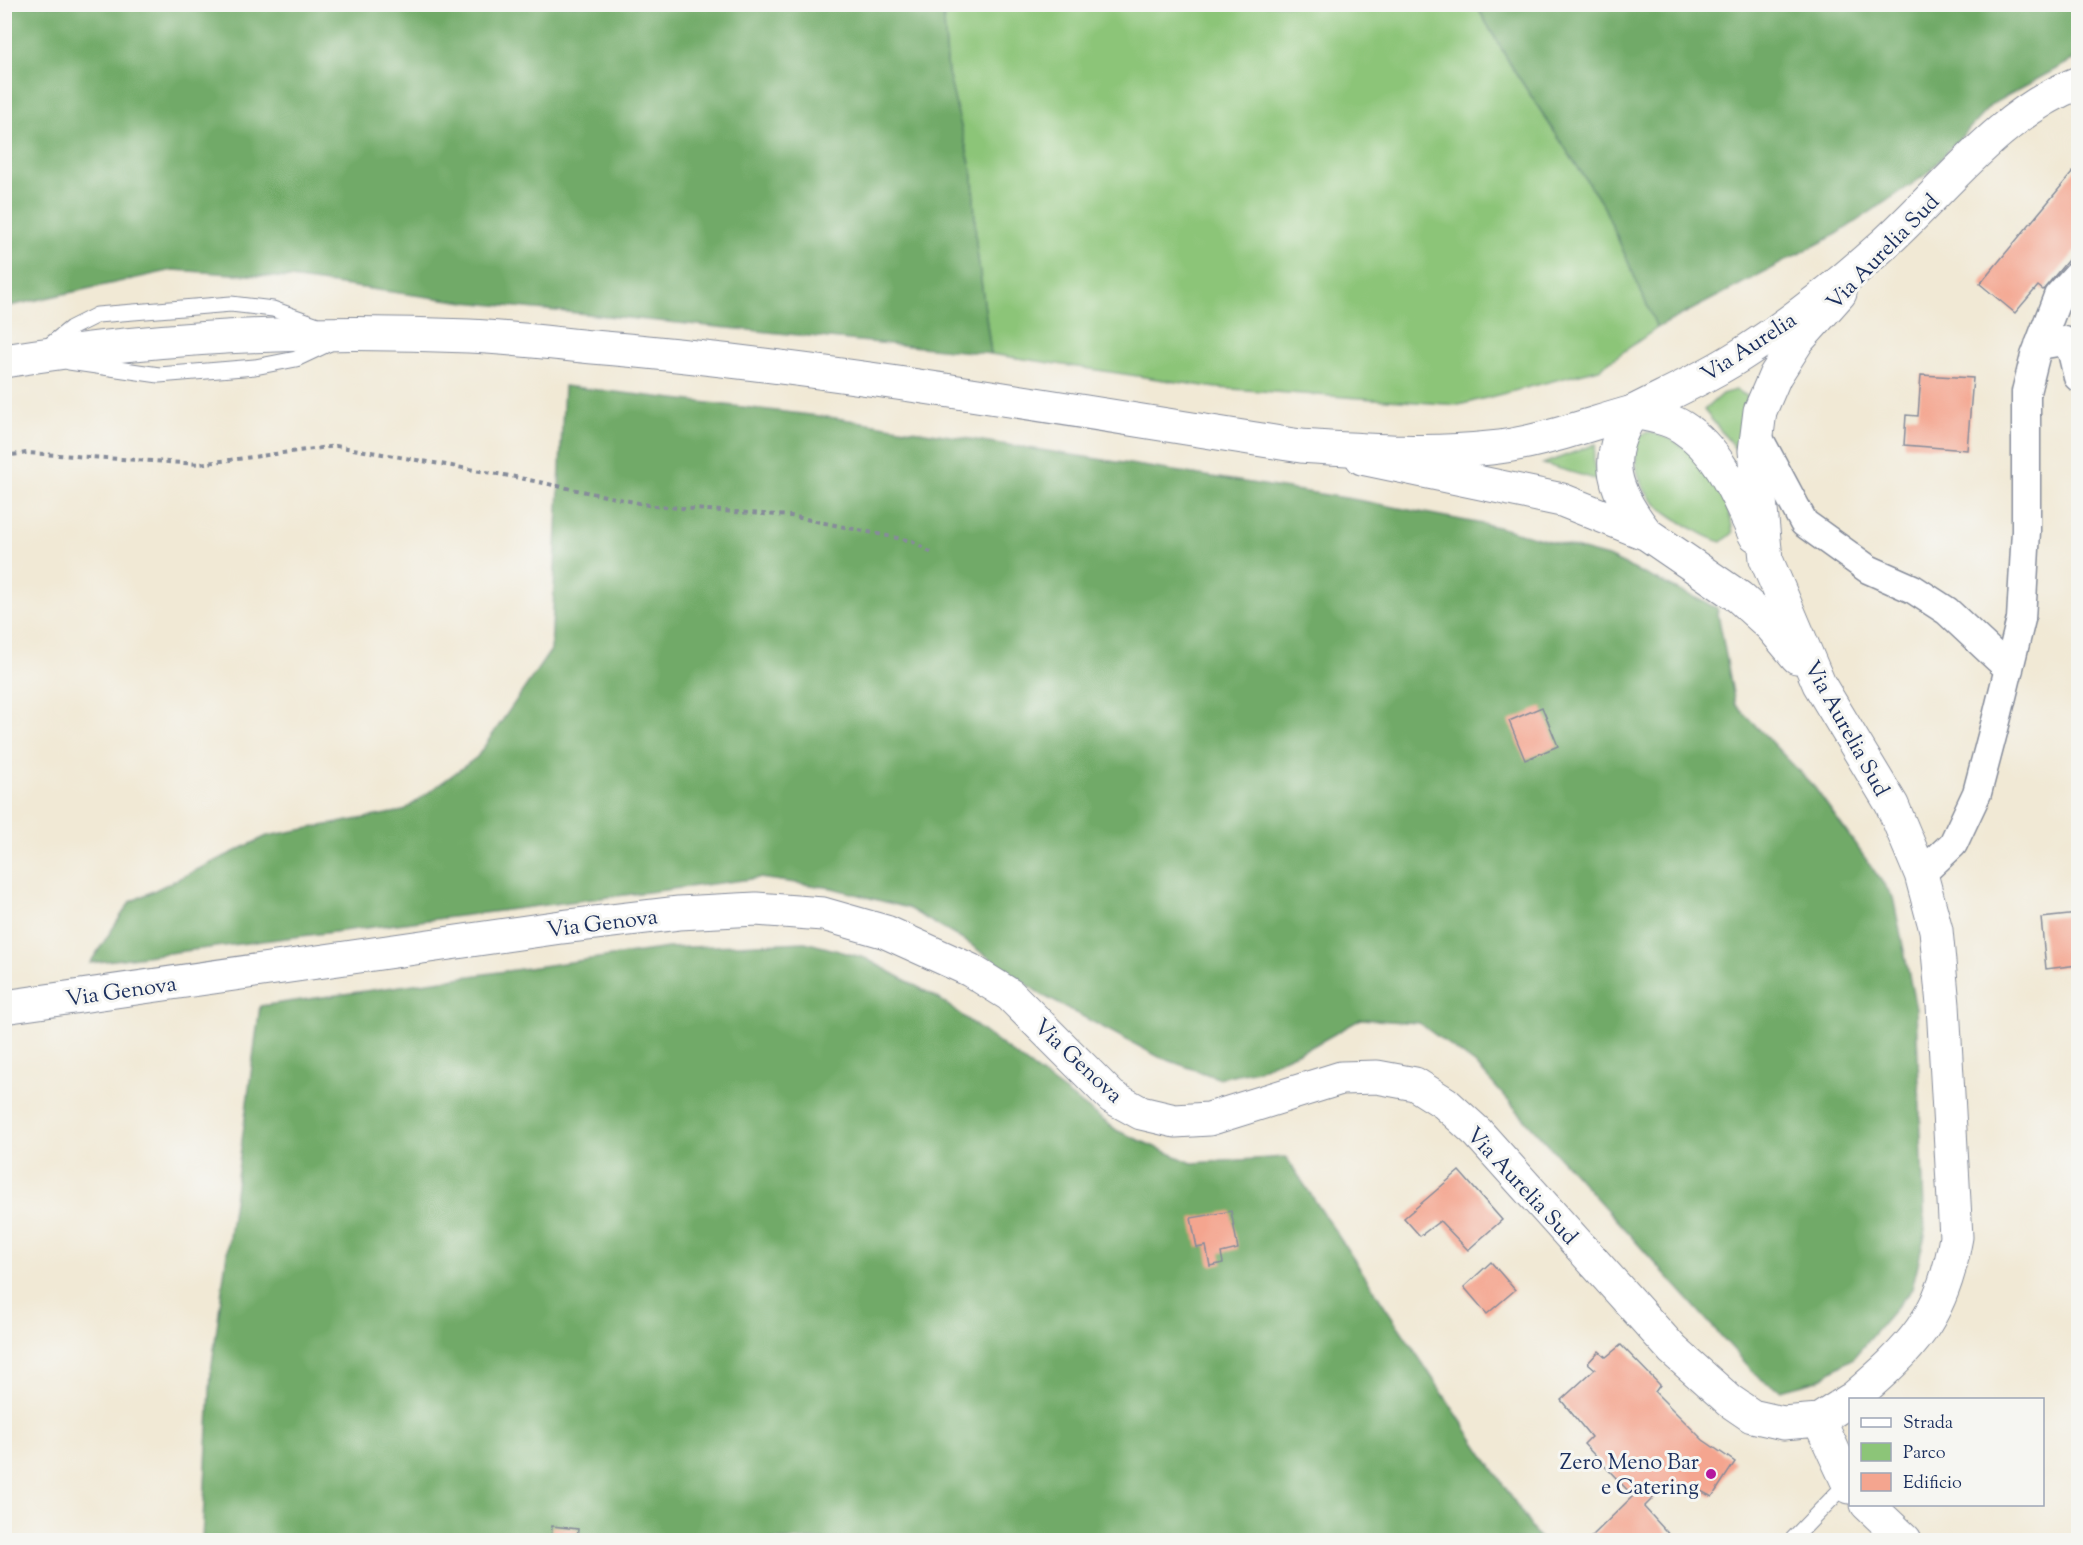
<svg xmlns="http://www.w3.org/2000/svg" width="2083" height="1545" font-family="'Sorts Mill Goudy',serif">
	<rect width="100%" height="100%" fill="#f6f6f2"/>
	<filter id="ink" filterUnits="userSpaceOnUse"><feTurbulence type="fractalNoise" baseFrequency=".0167" numOctaves="2"/><feDisplacementMap in="SourceGraphic" scale="12" xChannelSelector="R" yChannelSelector="G"/><feConvolveMatrix kernelMatrix="1 2 1 2 8 2 1 2 1" color-interpolation-filters="sRGB"/></filter>
	<filter id="wash" filterUnits="userSpaceOnUse"><feTurbulence type="fractalNoise" baseFrequency=".008" numOctaves="4" result="noise"/><feDisplacementMap in="SourceGraphic" scale="24" xChannelSelector="R" yChannelSelector="G"/><feGaussianBlur stdDeviation="1.35" result="paint"/><feColorMatrix in="noise" values="0 0 0 0 0 0 0 0 0 0 0 0 0 0 0 0 0 1.4 0 .05"/><feComposite in="paint" operator="in"/></filter>
	<g filter="url(#wash)">
		<rect width="100%" height="100%" fill="#f1e9d5"/>
		<!-- green -->
		<path fill="#8cc578" stroke="#547a6b" stroke-width="1.5" d="M947 4 1476 5 1512 67 1604 207 1657 328 1599 369 1459 405 1217 388 991 354 976 244 973 176 948 73 943 10Z
			M1736 390 1747 396 1742 457 1704 410 1722 394Z
			M1647 432C1694 439 1727 487 1733 533L1722 542C1709 539 1699 532 1688 526 1650 505 1630 484 1637 439Z
			M1596 444 1593 461 1598 480 1543 464Z"/>
		<!-- forest -->
		<path fill="#71aa68" stroke="#466c63" stroke-width="1.5" d="M4 5H947L943 10 948 73 973 176 976 244 991 354 465 302 290 278 173 270 5 307Z
			M1476 5H2078V57L1992 104 1927 174 1837 234 1657 328 1604 207 1512 67Z
			M564 386 836 418 1352 499 1498 527 1608 557 1717 608 1735 704 1815 788 1893 897 1916 1009 1925 1235 1912 1289 1853 1358 1818 1380 1781 1390 1760 1379 1476 1065 1419 1023 1361 1019 1313 1046 1257 1070 1218 1078 1159 1057 1042 995 968 943 908 908 832 888 759 878 90 963 130 902 267 836 403 811 477 757 551 650Z
			M805 942 865 958 938 998 1118 1131 1192 1163 1286 1157 1540 1540H202L211 1372 260 1006 668 948Z"/>
		<g id="blocks">
			<!-- building -->
			<path fill="#f4a58f" d="M2077 167 2078 248 2043 290 2038 286 2015 313 1980 284Z
				M1921 375 1973 378 1967 450 1904 445 1906 415 1918 416Z
				M1542 707 1558 746 1525 760 1509 721Z
				M2078 914V965L2046 969 2041 918Z
				M1459 1171 1502 1220 1468 1250 1440 1221 1420 1236 1404 1218Z
				M1231 1211 1238 1249 1221 1253 1223 1263 1210 1266 1206 1246 1197 1248 1191 1218Z
				M1491 1262 1515 1290 1487 1314 1464 1287Z
				M1621 1345 1660 1385 1655 1392 1703 1440 1735 1462 1712 1497 1697 1489 1691 1496 1669 1482 1644 1507 1674 1540H1588L1633 1496 1584 1444 1591 1437 1561 1400 1595 1369 1588 1363 1599 1351 1606 1357Z
				M552 1526 578 1529 577 1540H551Z"/>
		</g>
	</g>
	<g filter="url(#ink)">
		<use href="#blocks" fill-opacity="0" stroke="#868c9a" stroke-width="1.5"/>
		<g fill="none" stroke-linecap="round" stroke-linejoin="round">
			<defs>
				<path id="lane" d="M46 348 71 328 97 315 231 304 273 309 315 324
					M69 362 159 375 255 367 296 359 330 343
					M1792 1540 1847 1483"/>
				<path id="street" d="M2039 345 2064 341 2072 352 2078 377
					M1757 435 1804 523 1868 569 1913 589 1947 611 2009 669
					M1921 874 1953 844 1977 793 1997 717 2021 619 2026 531V392L2035 356 2058 296 2078 274"/>
				<path id="secondary" d="M1840 293 1798 340 1775 376 1760 411 1755 451 1766 559 1819 684 1892 805 1921 874 1936 930 1943 1005 1956 1237C1943 1318 1912 1348 1851 1400
					M1362 458 1562 500 1647 534 1739 597 1771 626 1797 657
					M1647 534C1614 492 1601 459 1633 412 1649 415 1668 418 1682 427 1720 451 1737 496 1755 535
					M4 1007 561 927 679 913 756 909 823 914 886 932 970 970 1010 995 1112 1097 1141 1113 1175 1121 1209 1119 1341 1078 1377 1077 1415 1084 1445 1103 1478 1133 1673 1350 1730 1401 1752 1416 1783 1423 1819 1420 1850 1400
					M1819 1420 1850 1487
					M1867 1504 1905 1540"/>
				<path id="primary" d="M1633 412C1672 392 1713 374 1750 349 1796 319 1842 282 1883 245 1945 189 1999 114 2078 83"/>
				<path id="highway" d="M4 361C157 336 314 329 469 336 510 338 552 343 593 347 831 367 1066 410 1301 446 1364 450 1427 455 1490 448 1539 443 1586 425 1633 412"/>
			</defs>
			<!-- lane casing -->
			<use href="#lane" stroke="#868c9a" stroke-width="17"/>
			<!-- street casing -->
			<use href="#street" stroke="#868c9a" stroke-width="31"/>
			<!-- secondary casing -->
			<use href="#secondary" stroke="#868c9a" stroke-width="35"/>
			<!-- primary casing -->
			<use href="#primary" stroke="#868c9a" stroke-width="35"/>
			<!-- highway casing -->
			<use href="#highway" stroke="#868c9a" stroke-width="35"/>
			<!-- path -->
			<path stroke="#868c9a" stroke-width="4" stroke-dasharray="4.5 4.5" stroke-linecap="butt" d="M4 456 27 453 199 464 336 446 515 477 653 506 791 516 912 541 932 553"/>
			<!-- lane -->
			<use href="#lane" stroke="#fff" stroke-width="15"/>
			<!-- street -->
			<use href="#street" stroke="#fff" stroke-width="28"/>
			<!-- secondary -->
			<use href="#secondary" stroke="#fff" stroke-width="33"/>
			<!-- primary -->
			<use href="#primary" stroke="#fff" stroke-width="33"/>
			<!-- highway -->
			<use href="#highway" stroke="#fff" stroke-width="33"/>
		</g>
	</g>
	<!-- markers -->
	<circle fill="#b5179e" stroke="#f6f6f2" stroke-width="2" cx="1711" cy="1474" r="6"/>
	<g text-anchor="middle" stroke-width="6" stroke-linejoin="round" paint-order="stroke">
		<!-- street labels -->
		<g font-size="22" fill="#1b2f5e" stroke="#f6f6f2">
			<text transform="translate(1882 251) rotate(-46)" y="8">Via Aurelia Sud</text>
			<text transform="translate(1748 346) rotate(-33)" y="8">Via Aurelia</text>
			<text transform="translate(1848 728) rotate(61)" y="8">Via Aurelia Sud</text>
			<text transform="translate(602 922) rotate(-7)" y="8">Via Genova</text>
			<text transform="translate(121 990) rotate(-8)" y="8">Via Genova</text>
			<text transform="translate(1079 1060) rotate(43)" y="8">Via Genova</text>
			<text transform="translate(1523 1185) rotate(47)" y="8">Via Aurelia Sud</text>
		</g>
		<!-- poi labels -->
		<g font-size="22" fill="#1b2f5e" stroke="#f6f6f2" text-anchor="end">
			<text x="1699" y="1469">Zero Meno Bar<tspan x="1699" dy="25">e Catering</tspan></text>
		</g>
	</g>
	<!-- margin -->
	<rect width="2083" height="1545" fill="none" stroke="#f6f6f2" stroke-width="24"/>
	<!-- legend -->
	<rect x="1849" y="1398" width="195" height="108" fill="#f6f6f2" stroke="#9ea6b7" stroke-width="1.5"/>
	<rect x="1861" y="1418" width="30" height="9" fill="#ffffff" stroke="#9ea6b7" stroke-width="1.5"/>
	<text x="1903" y="1428" font-size="18" fill="#1b2f5e">Strada</text>
	<rect x="1861" y="1443" width="30" height="18" fill="#8cc578" stroke="#9ea6b7" stroke-width="1.5"/>
	<text x="1903" y="1458" font-size="18" fill="#1b2f5e">Parco</text>
	<rect x="1861" y="1473" width="30" height="18" fill="#f4a58f" stroke="#9ea6b7" stroke-width="1.5"/>
	<text x="1903" y="1488" font-size="18" fill="#1b2f5e">Edificio</text>
</svg>
